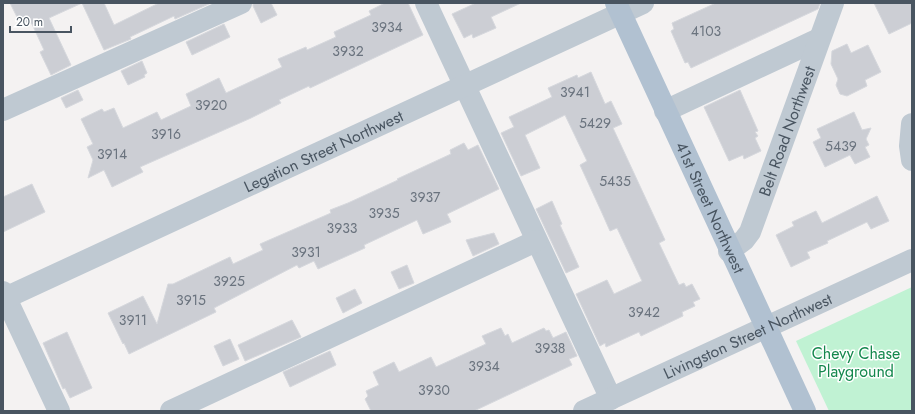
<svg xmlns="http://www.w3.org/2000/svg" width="915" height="414" font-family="Jost,sans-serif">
	<rect width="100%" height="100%" fill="#f4f2f2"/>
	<!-- green -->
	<path fill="#c0f2d3" d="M912 287V411H829L796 341Z"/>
	<!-- building -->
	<path fill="#ccced4" stroke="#d6d8dd" d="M10 3H82L49 18 71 65 51 75 40 52 44 50 32 24 18 19Z
		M82 3H104L114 25 159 3H211L175 19 174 16 130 37 131 39 104 50Z
		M253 3H271L277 15 261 23 253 6Z
		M385 3H408L423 35 310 88 309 86 279 100 281 103 251 118 140 167 143 172 112 187 104 170 88 178 93 160 87 147 93 144 81 119 102 109 104 112 114 108 123 128 157 112 161 120 191 106 186 94 219 78 226 93 282 67 278 59 306 47 307 50 336 37 334 32 371 15 369 11Z
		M476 3H521L491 17 496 28 473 38 472 34 464 38 452 14Z
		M716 3H820L818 9 691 68 688 62 685 63 671 31 674 29 672 23Z
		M874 3H912V23L889 34Z
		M224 24 230 37 192 55 186 42Z
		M847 44 851 53 868 45 881 72 865 80 867 86 847 96 840 94 836 85 838 79 831 64 832 51Z
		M142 61 147 73 144 75 145 77 128 85 121 71Z
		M591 72 605 104 611 101 622 124 613 128 665 240 659 243 679 285 684 283 686 287 692 284 700 299 693 302 695 306 682 312 683 316 641 336 639 332 606 347 605 343 600 346 576 294 607 280 614 294 642 281 617 228 610 231 602 213 580 165 587 161 565 115 525 135 540 168 521 176 501 133 514 127 509 117 552 97 548 88 577 75 578 78Z
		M78 90 83 100 66 108 61 98Z
		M740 90 758 131 755 132 758 136 755 138 761 151 744 159 743 155 729 161 704 107Z
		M854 112 862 130 871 128 866 139 869 145 865 147 870 157 855 164 850 155 825 167 813 142 821 138 817 129Z
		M464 143 468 150 478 145 499 189 447 214 451 222 423 234 417 220 364 245 365 248 318 269 314 261 299 268 297 265 214 308 216 312 129 354 124 343 123 344 108 313 143 296 157 324 168 284H173L230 257 233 264 263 250 260 244 331 213 330 210 348 203 398 180 397 179 451 154 450 150Z
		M32 184 45 212 3 232V197Z
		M877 196 889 221 871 229 867 222 827 241 828 243 807 252 810 258 791 267 776 235 794 226 792 222 816 211 822 223Z
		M552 201 562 224 560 225 579 267 566 273 536 209Z
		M494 233 499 244 473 256 466 240Z
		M407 265 414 283 399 289 391 272Z
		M355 289 362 303 343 313 336 298Z
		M292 320 301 337 245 361 238 345Z
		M501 328 505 336 508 334 512 343 544 328 546 331 549 330 553 338 566 332 577 356 569 359 572 365 474 411H371L365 399 368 396 366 391 379 385 373 372 394 362 399 372 431 357 436 367 486 344 482 336Z
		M67 332 92 388 70 398 65 388 63 389 43 343Z
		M230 339 239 359 223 366 214 346Z
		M330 351 336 365 290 387 283 372Z"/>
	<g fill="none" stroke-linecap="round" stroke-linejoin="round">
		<!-- minor -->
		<g stroke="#bfc9d2" stroke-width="22">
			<path d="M426 3 611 399"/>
			<path d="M3 110 241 3"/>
			<path d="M665 111 819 39"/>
			<path d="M912 124 910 146 912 160"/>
			<path id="s1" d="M729 251 744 240 750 232 833 3"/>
			<path d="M3 292 59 411"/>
			<path id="s2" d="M3 299 643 3"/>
			<path d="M171 411 536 241"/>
			<path id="s3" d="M584 411 912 260"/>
		</g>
		<!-- major -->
		<path stroke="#b1c1d1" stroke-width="22" id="s4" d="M616 3 805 411"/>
	</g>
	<g text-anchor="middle" stroke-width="3" stroke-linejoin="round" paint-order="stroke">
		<!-- number labels -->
		<g font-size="14" fill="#6a737e">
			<text x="387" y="32">3934</text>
			<text x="706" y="36">4103</text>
			<text x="348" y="56">3932</text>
			<text x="575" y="97">3941</text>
			<text x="211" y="110">3920</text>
			<text x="595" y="128">5429</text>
			<text x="166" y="139">3916</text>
			<text x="841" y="151">5439</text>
			<text x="112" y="159">3914</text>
			<text x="615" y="186">5435</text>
			<text x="425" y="202">3937</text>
			<text x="384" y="218">3935</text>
			<text x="342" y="233">3933</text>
			<text x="306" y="257">3931</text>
			<text x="229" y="286">3925</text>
			<text x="191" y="305">3915</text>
			<text x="644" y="317">3942</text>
			<text x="133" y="325">3911</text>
			<text x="550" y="353">3938</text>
			<text x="484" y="371">3934</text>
			<text x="434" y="395">3930</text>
		</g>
		<!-- street labels -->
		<g font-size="16" fill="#495561" stroke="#fff">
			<text dy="6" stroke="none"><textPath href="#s1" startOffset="136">Belt Road Northwest</textPath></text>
			<text dy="6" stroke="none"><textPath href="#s2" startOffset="353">Legation Street Northwest</textPath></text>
			<text dy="6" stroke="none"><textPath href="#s4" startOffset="225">41st Street Northwest</textPath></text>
			<text dy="6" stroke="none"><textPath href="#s3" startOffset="180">Livingston Street Northwest</textPath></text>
		</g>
		<!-- park labels -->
		<g font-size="16" fill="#14884d" stroke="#fff">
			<text x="856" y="359">Chevy Chase<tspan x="856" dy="18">Playground</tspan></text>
		</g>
	</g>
	<!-- border -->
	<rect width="915" height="414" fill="none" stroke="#495561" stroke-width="8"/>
	<!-- scale -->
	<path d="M10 26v6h61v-6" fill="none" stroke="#495561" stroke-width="2"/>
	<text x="16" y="26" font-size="12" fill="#495561" stroke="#ffffff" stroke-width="3" paint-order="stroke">20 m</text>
</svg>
